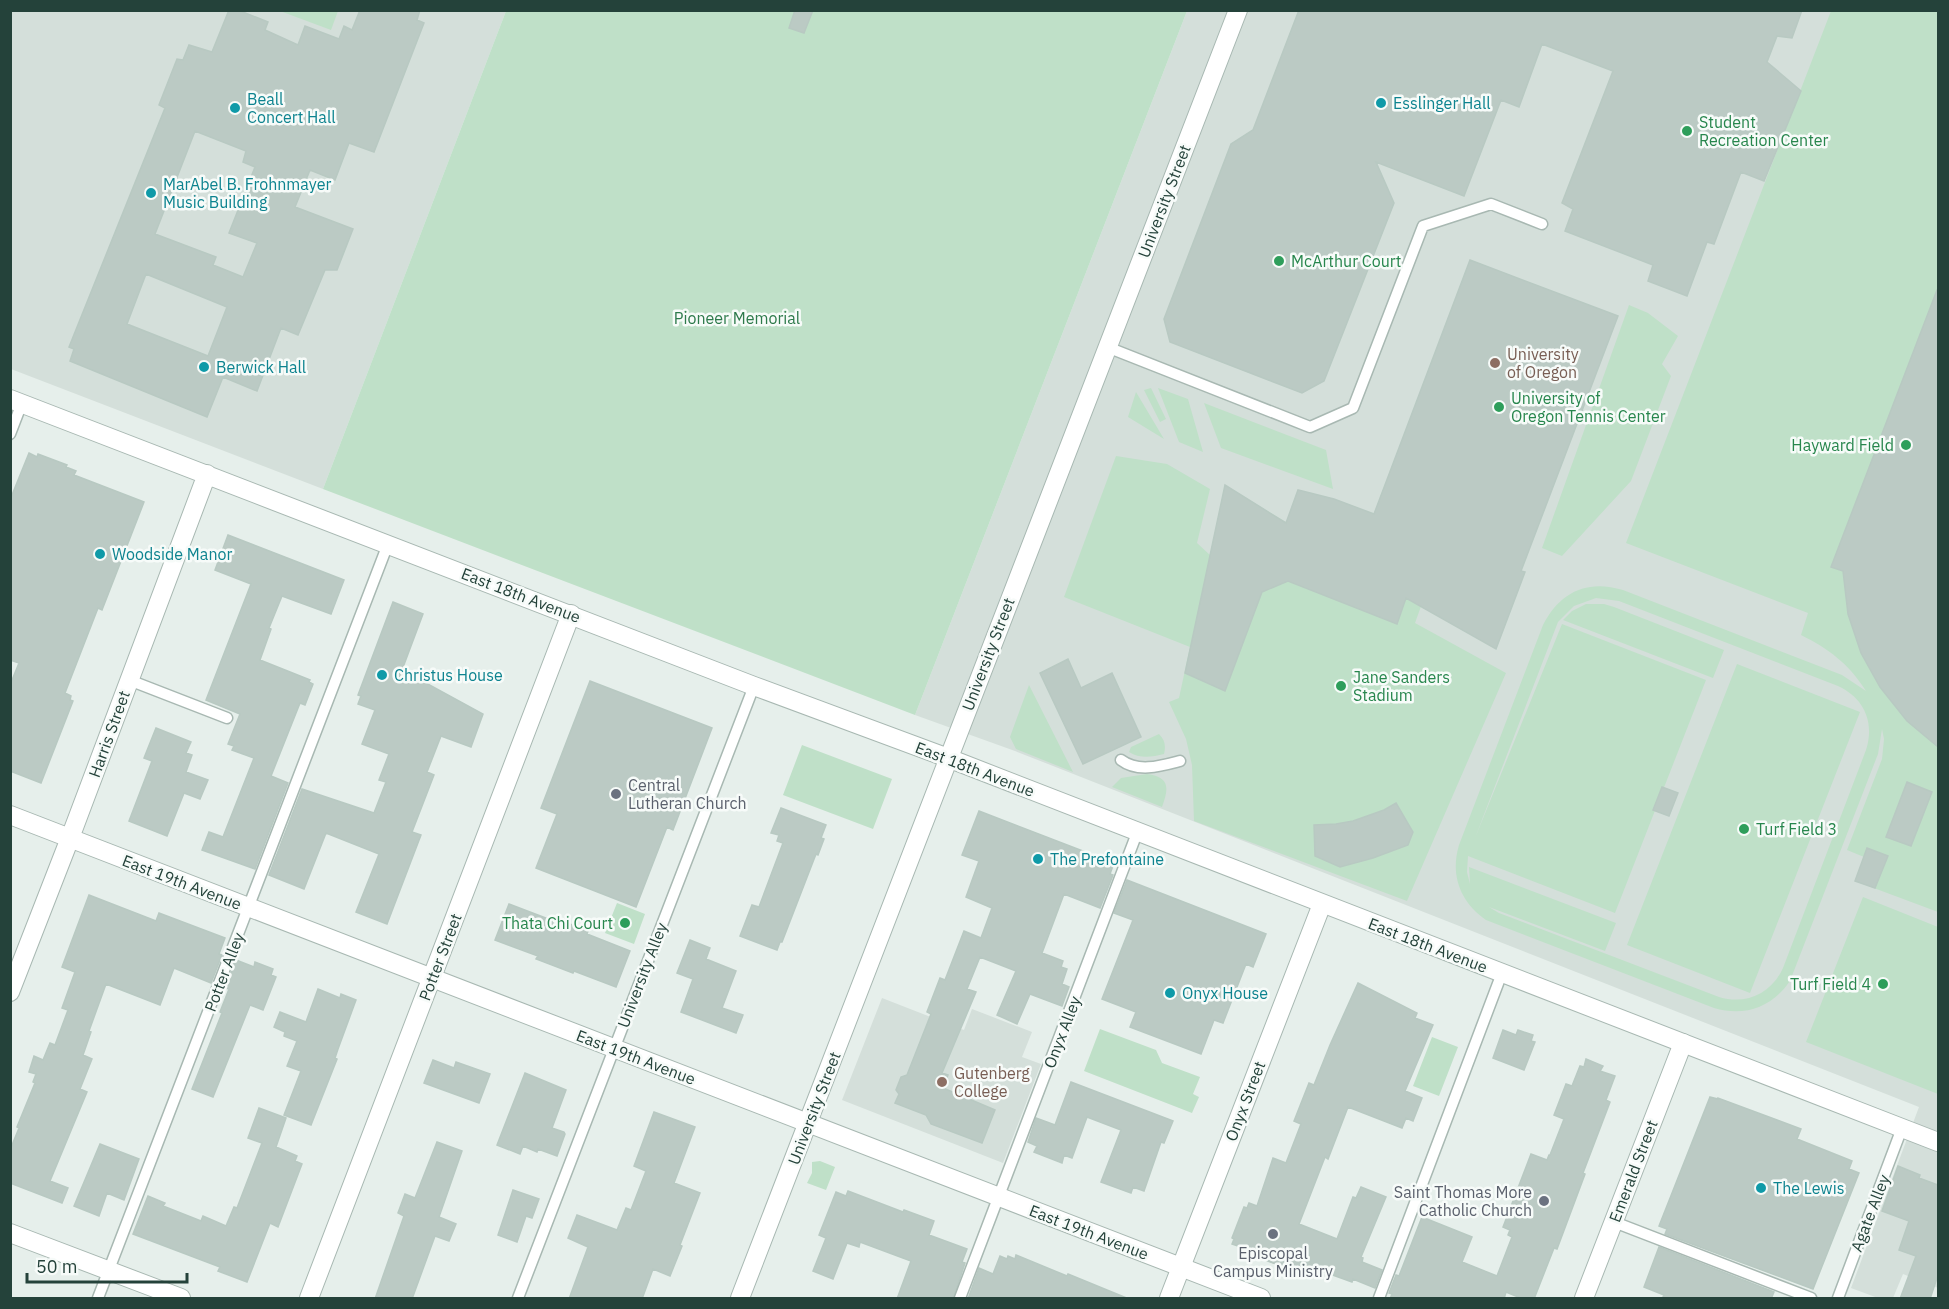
<svg xmlns="http://www.w3.org/2000/svg" width="1949" height="1309" font-family="'IBM Plex Sans',sans-serif">
	<rect width="100%" height="100%" fill="#e6efeb"/>
	<!-- built -->
	<path fill="#d4dfda" d="M10 11H506L323 489 11 369Z
		M1187 11H1938V1288L1903 1274 1893 1298H1878L1851 1288 1919 1107 1015 751 915 715Z
		M882 998 964 1030 972 1009 1032 1032 1022 1057 1041 1064 1003 1163 842 1100Z"/>
	<!-- green -->
	<path fill="#bfe0c8" fill-rule="evenodd" d="M280 11H338L331 30Z
		M506 11H1187L915 715 323 489Z
		M1831 11H1938V912L1855 881 1864 857 1847 850 1882 759 1884 739 1882 729 1878 754 1790 981C1772 1007 1745 1017 1714 1008L1486 920C1460 902 1450 875 1459 845L1543 625C1560 592 1587 579 1623 590L1842 675 1866 691C1849 664 1829 649 1801 635L1808 613 1626 543ZM1596 598 1619 601 1838 686C1864 698 1875 722 1866 750L1783 968C1771 994 1746 1005 1719 997L1499 913 1489 907 1605 951 1616 923 1469 867 1470 884 1467 872 1468 856 1615 913 1706 680 1562 624 1475 838 1558 622 1574 606Z
		M1629 305 1648 313 1678 336 1662 364 1671 376 1631 481 1562 556 1542 548Z
		M1151 388 1166 419 1160 422 1144 390Z
		M1158 388 1188 399 1203 452 1179 442Z
		M1136 392 1164 439 1128 417Z
		M1204 403 1326 450 1333 489 1221 448Z
		M1116 456 1167 464 1210 489 1197 543 1210 555 1225 485 1382 581 1424 598 1415 623 1506 673 1407 901 1194 821 1192 765 1186 739 1169 702 1179 698 1190 647 1064 597Z
		M1586 604H1604L1614 607 1724 650 1713 678 1563 620 1572 611Z
		M1737 664 1860 712 1750 993 1627 945Z
		M1029 685 1073 772 1016 749 1010 737Z
		M1159 734C1165 740 1166 746 1164 754 1152 757 1140 759 1129 752L1131 747Z
		M802 745 892 779 873 829 783 795Z
		M1147 774C1170 777 1169 788 1162 807L1112 787 1121 778Z
		M1863 897 1938 927V1094L1806 1042Z
		M617 903 645 914 634 944 605 933Z
		M1100 1029 1156 1050 1162 1063 1200 1077 1193 1094 1199 1097 1192 1113 1084 1071Z
		M1432 1037 1458 1047 1439 1096 1413 1086Z
		M820 1161 835 1167 826 1190 807 1183 812 1173V1162Z"/>
	<!-- building -->
	<path fill="#bbcac4" stroke="#b8c9c2" stroke-width="1.5" fill-rule="evenodd" d="M229 10H238L268 22 265 30 298 45 305 26 339 39 344 26 352 30 360 10H420L417 20 424 23 374 152 349 143 335 180 310 170 295 207 353 229 337 270H325L298 335 281 328 257 391 223 377 207 417 70 361 74 349 69 347 165 108 159 105 177 59 183 60 189 45 212 52ZM195 131 246 151 243 162 255 167 229 233 257 243 243 277 213 265 216 257 155 234ZM146 274 227 307 208 356 127 324Z
		M795 10H813L804 33 789 28Z
		M1299 10H1802L1792 38 1777 36 1767 62 1801 91 1764 181 1741 172 1714 244 1707 242 1687 296 1648 281 1653 265 1565 231 1573 209 1562 203 1613 71 1542 44 1519 107 1501 100 1464 196 1376 162 1394 203 1324 381 1302 393 1170 342 1164 319 1231 144 1253 130Z
		M1470 260 1618 316 1521 571 1525 572 1496 649 1406 598 1397 624 1288 581 1262 592 1225 691 1185 673 1225 485 1286 523 1298 490 1334 499 1374 514Z
		M1937 290H1938V747L1907 721 1880 687 1861 653 1848 614 1843 571 1831 567Z
		M29 453 37 457 38 454 67 465 66 467 76 471 74 475 144 502 102 610 98 608 65 693 71 696 70 700 73 701 41 783 10 771V685L19 663 10 660V500Z
		M228 535 344 580 331 614 282 596 269 628 271 629 260 660 310 680 309 682 313 684 305 705 300 703 271 776 288 783 255 869 202 850 209 832 223 837 254 758 232 750 234 746 228 744 240 714 206 700 251 584 215 570Z
		M393 602 423 614 402 670 483 714 471 747 441 736 427 772 434 775 412 832 421 835 387 924 356 912 379 854 326 833 304 889 269 875 302 789 374 813 386 782 379 780 389 754 362 744 375 710 358 704 361 696 358 695Z
		M1068 659 1081 688 1112 673 1141 737 1083 764 1040 673Z
		M590 681 712 728 673 830 667 827 636 907 536 868 557 814 541 808Z
		M156 728 191 742 186 753 192 755 186 772 208 780 200 799 184 793 167 836 129 821 152 761 144 758Z
		M1907 782 1932 792 1911 846 1886 837Z
		M1662 787 1678 793 1669 816 1653 810Z
		M1396 803 1413 832 1408 845 1373 858 1340 867 1315 856 1314 825 1336 824 1353 821 1384 810Z
		M781 808 826 825 821 838 824 839 818 855 816 854 782 942H780L777 950 740 936 752 905 759 907 783 843 777 841 779 835 771 833Z
		M979 811 1114 863 1110 874 1113 875 1100 908 1064 894 1042 953 1063 961 1061 967 1067 969 1062 984 1069 987 1062 1006 1030 994 1017 1024 997 1015 1016 971 980 957 967 989 976 992 942 1073 948 1075 943 1088 995 1110 982 1143 931 1124 926 1115 895 1103 899 1094 896 1090 901 1077 907 1075 931 1014 927 1012 940 978 945 980 964 931 981 938 992 908 966 897 979 861 962 855Z
		M1867 848 1888 856 1875 888 1855 881Z
		M1127 880 1266 934 1253 967 1246 964 1223 1023 1214 1020 1201 1054 1130 1027 1136 1012 1102 999 1133 920 1114 913Z
		M89 895 156 921 159 913 225 938 219 954 222 955 211 983 174 968 160 1005 106 984 89 1031 91 1032 83 1055 92 1059 80 1089 87 1092 50 1181 68 1188 62 1203 10 1183V1150L19 1128 17 1127 35 1083 33 1082 36 1074 29 1072 34 1056 43 1060 50 1043 55 1045 68 1010 62 1008 75 972 62 967Z
		M509 904 551 920 552 917 588 931 587 934 630 951 616 987 574 971 573 973 536 959 538 956 495 940Z
		M690 940 710 948 706 959 736 971 722 1008 743 1015 736 1033 681 1012 693 979 677 973Z
		M236 960 254 967 255 962 273 969 271 975 276 977 263 1010 250 1005 213 1097 192 1089 222 1013 220 1012 229 989 225 988Z
		M1358 983 1417 1013 1415 1018 1433 1025 1405 1091 1422 1098 1413 1121 1406 1118 1402 1128 1348 1107 1328 1159 1325 1157 1299 1224 1337 1239 1353 1197 1356 1198 1361 1187 1386 1197 1361 1257 1363 1258 1362 1262 1382 1270 1375 1288 1353 1279 1352 1282 1302 1264 1300 1269 1291 1265 1290 1268 1273 1263 1240 1250 1241 1247 1232 1244 1234 1239 1232 1238 1244 1207 1247 1208 1249 1203 1257 1206 1273 1158 1286 1163 1301 1124 1294 1121 1309 1083 1314 1085 1330 1045Z
		M318 989 340 998 341 994 356 1000 338 1049 335 1058 337 1059 311 1125 284 1115 301 1071 287 1066 297 1041 284 1036 285 1032 274 1027 280 1012 306 1022Z
		M1503 1030 1516 1035 1518 1030 1533 1035 1531 1041 1535 1042 1524 1070 1493 1058Z
		M1586 1059 1603 1066 1600 1071 1615 1076 1606 1100 1610 1102 1583 1173 1585 1174 1557 1249 1554 1248 1534 1299H1523L1506 1292 1504 1299H1390L1392 1294 1389 1293 1396 1275 1399 1276 1422 1217 1472 1237 1462 1262 1497 1276 1512 1237 1508 1235 1510 1230 1503 1227 1531 1154 1547 1160 1549 1155H1550L1564 1119 1554 1115 1566 1084 1572 1086 1580 1066 1584 1067Z
		M433 1060 454 1068 456 1062 490 1074 479 1103 424 1083Z
		M525 1073 566 1090 552 1128 564 1132 565 1134 557 1156 538 1149 537 1152 523 1146 520 1154 497 1145Z
		M1071 1082 1173 1121 1164 1143 1161 1142 1144 1191 1133 1187 1131 1193 1101 1182 1121 1130 1087 1117 1072 1158 1064 1155 1062 1163 1034 1152 1037 1146 1028 1142 1036 1118 1055 1125Z
		M1710 1097 1718 1099V1098L1801 1129 1797 1139 1852 1161 1849 1169 1859 1173 1813 1289 1665 1234 1667 1229 1659 1226Z
		M259 1108 286 1118 276 1147 297 1156 295 1161 302 1164 278 1227 270 1223 247 1282 218 1271 220 1267 133 1234 148 1196 165 1203 163 1206 201 1221 203 1216 226 1226 234 1207 237 1208 262 1143 248 1138Z
		M654 1112 695 1127 674 1183 700 1193 680 1245 682 1246 670 1276 653 1269 642 1299H569L588 1247 568 1238 577 1215 617 1230 626 1208 631 1210 646 1171 634 1166Z
		M437 1142 462 1151 439 1217 456 1224 449 1241 435 1236 412 1299H375L404 1216 398 1213 405 1194 415 1198Z
		M100 1144 139 1159 124 1200 107 1193 99 1216 74 1206Z
		M1898 1166 1920 1175 1919 1178 1938 1185V1275L1930 1299H1900L1916 1256 1899 1250 1909 1221 1882 1211Z
		M513 1190 539 1199 532 1218 526 1216 517 1242 498 1235Z
		M848 1191 903 1212 904 1210 934 1221 929 1235 967 1249 962 1262 965 1263 953 1299H897L911 1261 860 1242 859 1247 847 1243 833 1279 813 1271 826 1238 819 1235 836 1192 846 1196Z
		M1659 1247 1774 1292 1771 1299H1662L1664 1295 1644 1287Z
		M1016 1255 1067 1276 1068 1274 1129 1299H968L979 1268 993 1274 1000 1256 1007 1259 1008 1256 1015 1259Z"/>
	<g fill="none" stroke-linecap="round" stroke-linejoin="round">
		<defs>
			<path id="service" d="M1107 347 1310 427 1353 408 1423 226 1491 204 1542 224
				M10 434 22 403
				M129 680 227 718
				M1121 760C1138 773 1161 766 1180 761
				M1614 1222 1811 1298
				M98 1298 388 544
				M518 1298 754 686
				M960 1298 1137 833
				M1379 1298 1502 973
				M1838 1298 1902 1128"/>
			<path id="minor" d="M10 992 70 838
				M10 1233 181 1298
				M309 1298 571 614
				M740 1298 1238 10
				M1169 1298 1322 904
				M1584 1298 1683 1043"/>
			<path id="tertiary" d="M10 399 754 686 948 758 1938 1142
				M10 815 1261 1298
				M70 838 207 474"/>
		</defs>
		<!-- service casing -->
		<use href="#service" stroke="#a8b8b2" stroke-width="13"/>
		<!-- minor casing -->
		<use href="#minor" stroke="#a8b8b2" stroke-width="20"/>
		<!-- tertiary casing -->
		<use href="#tertiary" stroke="#a8b8b2" stroke-width="20"/>
		<!-- service -->
		<use href="#service" stroke="#fff" stroke-width="10"/>
		<!-- minor -->
		<use href="#minor" stroke="#fff" stroke-width="18"/>
		<!-- tertiary -->
		<use href="#tertiary" stroke="#fff" stroke-width="18"/>
	</g>
	<!-- markers -->
	<g fill="#0f9aa8" stroke="#f7fbf9" stroke-width="2">
		<circle cx="1381" cy="103" r="6"/>
		<circle cx="235" cy="108" r="6"/>
		<circle cx="151" cy="193" r="6"/>
		<circle cx="204" cy="367" r="6"/>
		<circle cx="100" cy="554" r="6"/>
		<circle cx="382" cy="675" r="6"/>
		<circle cx="1038" cy="859" r="6"/>
		<circle cx="1170" cy="993" r="6"/>
		<circle cx="1761" cy="1188" r="6"/>
	</g>
	<g fill="#2e9e5b" stroke="#f7fbf9" stroke-width="2">
		<circle cx="1687" cy="131" r="6"/>
		<circle cx="1279" cy="261" r="6"/>
		<circle cx="1499" cy="407" r="6"/>
		<circle cx="1906" cy="445" r="6"/>
		<circle cx="1341" cy="686" r="6"/>
		<circle cx="1744" cy="829" r="6"/>
		<circle cx="625" cy="923" r="6"/>
		<circle cx="1883" cy="984" r="6"/>
	</g>
	<g fill="#8d6e63" stroke="#f7fbf9" stroke-width="2">
		<circle cx="1495" cy="363" r="6"/>
		<circle cx="942" cy="1082" r="6"/>
	</g>
	<g fill="#6b7280" stroke="#f7fbf9" stroke-width="2">
		<circle cx="616" cy="794" r="6"/>
		<circle cx="1544" cy="1201" r="6"/>
		<circle cx="1273" cy="1234" r="6"/>
	</g>
	<g text-anchor="middle" stroke-width="5" stroke-linejoin="round" paint-order="stroke">
		<!-- culture labels -->
		<g font-size="16" fill="#0d838f" stroke="#f7fbf9" text-anchor="start">
			<text x="247" y="105">Beall<tspan x="247" dy="18">Concert Hall</tspan></text>
			<text x="1393" y="109">Esslinger Hall</text>
			<text x="163" y="190">MarAbel B. Frohnmayer<tspan x="163" dy="18">Music Building</tspan></text>
			<text x="216" y="373">Berwick Hall</text>
			<text x="112" y="560">Woodside Manor</text>
			<text x="394" y="681">Christus House</text>
			<text x="1050" y="865">The Prefontaine</text>
			<text x="1182" y="999">Onyx House</text>
			<text x="1773" y="1194">The Lewis</text>
		</g>
		<!-- leisure labels -->
		<g font-size="16" fill="#27864d" stroke="#f7fbf9" text-anchor="start">
			<text x="1699" y="128">Student<tspan x="1699" dy="18">Recreation Center</tspan></text>
			<text x="1291" y="267">McArthur Court</text>
			<text x="1511" y="404">University of<tspan x="1511" dy="18">Oregon Tennis Center</tspan></text>
			<text x="1894" y="451" text-anchor="end">Hayward Field</text>
			<text x="1353" y="683">Jane Sanders<tspan x="1353" dy="18">Stadium</tspan></text>
			<text x="1756" y="835">Turf Field 3</text>
			<text x="613" y="929" text-anchor="end">Thata Chi Court</text>
			<text x="1871" y="990" text-anchor="end">Turf Field 4</text>
		</g>
		<!-- street labels -->
		<g font-size="16" fill="#24423a" stroke="#f7fbf9">
			<text transform="translate(1164 201) rotate(-69)" y="6">University Street</text>
			<text transform="translate(521 595) rotate(21)" y="6">East 18th Avenue</text>
			<text transform="translate(988 654) rotate(-69)" y="6">University Street</text>
			<text transform="translate(109 734) rotate(-70)" y="6">Harris Street</text>
			<text transform="translate(975 769) rotate(21)" y="6">East 18th Avenue</text>
			<text transform="translate(182 882) rotate(21)" y="6">East 19th Avenue</text>
			<text transform="translate(1428 945) rotate(21)" y="6">East 18th Avenue</text>
			<text transform="translate(440 957) rotate(-69)" y="6">Potter Street</text>
			<text transform="translate(224 972) rotate(-69)" y="6">Potter Alley</text>
			<text transform="translate(642 975) rotate(-69)" y="6">University Alley</text>
			<text transform="translate(1062 1032) rotate(-69)" y="6">Onyx Alley</text>
			<text transform="translate(636 1057) rotate(21)" y="6">East 19th Avenue</text>
			<text transform="translate(1245 1101) rotate(-69)" y="6">Onyx Street</text>
			<text transform="translate(814 1108) rotate(-69)" y="6">University Street</text>
			<text transform="translate(1633 1171) rotate(-69)" y="6">Emerald Street</text>
			<text transform="translate(1870 1213) rotate(-69)" y="6">Agate Alley</text>
			<text transform="translate(1089 1232) rotate(21)" y="6">East 19th Avenue</text>
		</g>
		<!-- park labels -->
		<g font-size="16" fill="#2d7a4b" stroke="#f7fbf9">
			<text x="737" y="324">Pioneer Memorial</text>
		</g>
		<!-- education labels -->
		<g font-size="16" fill="#785e54" stroke="#f7fbf9" text-anchor="start">
			<text x="1507" y="360">University<tspan x="1507" dy="18">of Oregon</tspan></text>
			<text x="954" y="1079">Gutenberg<tspan x="954" dy="18">College</tspan></text>
		</g>
		<!-- worship labels -->
		<g font-size="16" fill="#5b616d" stroke="#f7fbf9" text-anchor="start">
			<text x="628" y="791">Central<tspan x="628" dy="18">Lutheran Church</tspan></text>
			<text x="1532" y="1198" text-anchor="end">Saint Thomas More<tspan x="1532" dy="18">Catholic Church</tspan></text>
			<text x="1273" y="1259" text-anchor="middle">Episcopal<tspan x="1273" dy="18">Campus Ministry</tspan></text>
		</g>
	</g>
	<!-- border -->
	<rect width="1949" height="1309" fill="none" stroke="#24423a" stroke-width="24"/>
	<!-- scale -->
	<path d="M27 1273v9h160v-9" fill="none" stroke="#24423a" stroke-width="3"/>
	<text x="36" y="1273" font-size="18" fill="#24423a" stroke="#f7fbf9" stroke-width="4.5" paint-order="stroke">50 m</text>
</svg>
